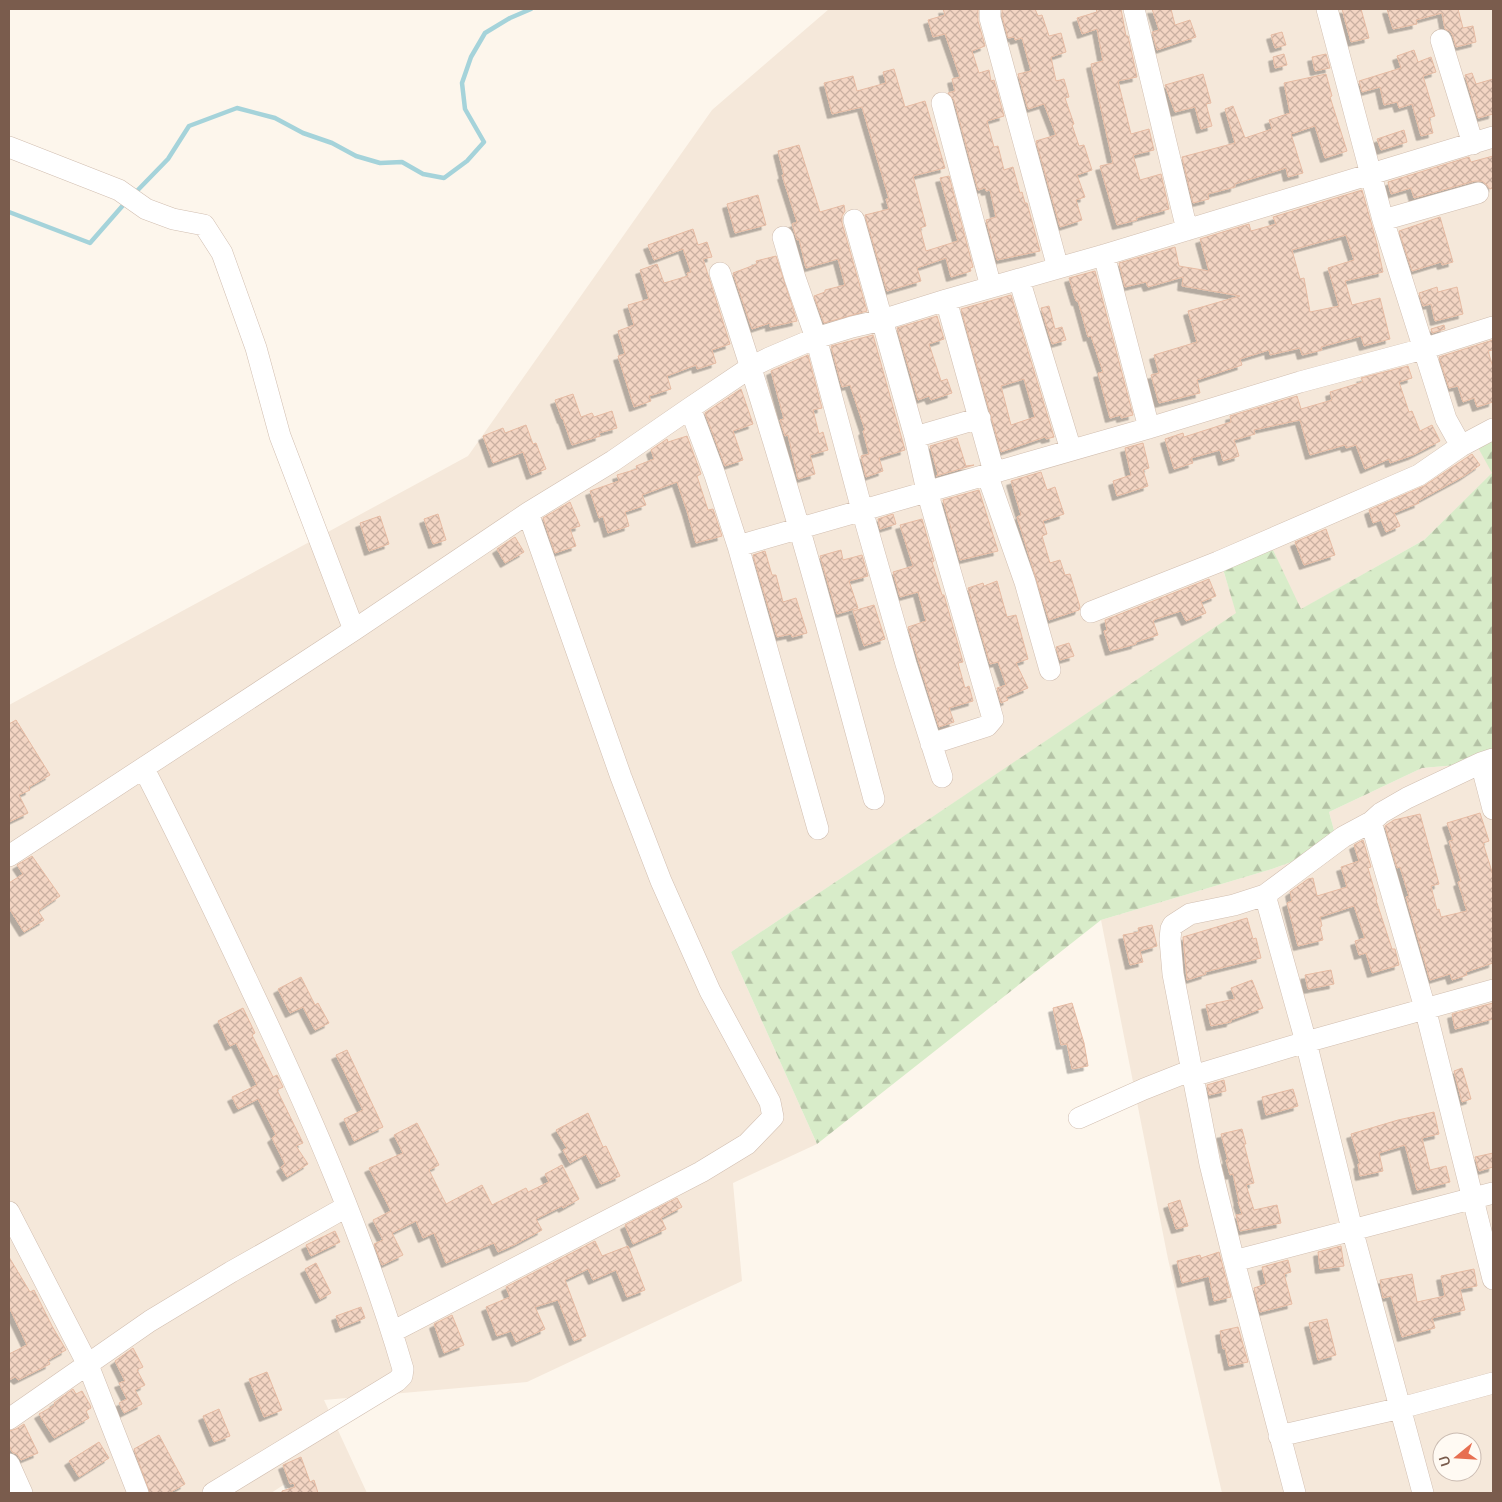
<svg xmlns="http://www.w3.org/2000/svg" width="1502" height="1502" font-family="Mulish,sans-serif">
	<defs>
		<pattern id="forest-firs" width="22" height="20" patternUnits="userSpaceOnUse" patternTransform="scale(1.25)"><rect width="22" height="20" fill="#d8ecc9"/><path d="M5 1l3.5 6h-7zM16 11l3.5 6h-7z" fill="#b4c2a5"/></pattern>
		<pattern id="building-cross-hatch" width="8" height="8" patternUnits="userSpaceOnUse" patternTransform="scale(1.25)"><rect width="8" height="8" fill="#f3d5c3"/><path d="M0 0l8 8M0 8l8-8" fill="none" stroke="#cab0a1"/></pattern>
		<filter id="shadow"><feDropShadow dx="-4.5" dy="4.5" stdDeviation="0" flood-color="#0004"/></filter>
	</defs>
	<rect width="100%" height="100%" fill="#fdf6ec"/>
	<!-- residential -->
	<path fill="#f5e8da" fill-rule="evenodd" d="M829 9H1493V436L1477 444 1493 473 1424 540 1300 610 1223 570 1237 613 731 952 817 1144 733 1183 742 1281 527 1382 324 1400 367 1493H291L285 1484 271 1493H9V705L468 456 712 110Z
		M1493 762V1493H1222L1168 1259 1101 920 1272 869 1338 845 1329 812 1422 768ZM1442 1442H1472V1472H1442Z"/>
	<!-- forest -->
	<path fill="url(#forest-firs)" d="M1493 436V762L1422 768 1329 812 1338 845 1272 869 1101 920 817 1144 731 952 1236 613 1223 569 1272 548 1301 609 1424 540 1492 473 1476 444Z"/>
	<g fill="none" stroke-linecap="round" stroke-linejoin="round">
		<!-- stream -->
		<path stroke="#a5d3da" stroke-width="4.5" d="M134 194 168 159 189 126 237 108 275 118 303 133 332 143 356 156 380 163 402 162 423 174 444 178 467 161 484 142 465 109 462 83 471 57 485 33 510 18 531 9
			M9 212 90 243 125 203"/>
	</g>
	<!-- building -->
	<path fill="url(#building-cross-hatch)" stroke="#e6bba3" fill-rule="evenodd" filter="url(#shadow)" d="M943 9H978V21L985 46 972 51 979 73 989 70 991 81 994 80 1004 116 987 121 994 147 998 146 1004 170 1013 167 1020 193 1022 192 1025 203H1027L1040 251 997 260 986 220 996 217 990 190 986 191 985 188 978 190 954 100 948 93 955 91 952 79 960 77 945 34 933 37 928 20 945 15Z
		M1002 9H1035L1038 16 1042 15 1049 36 1061 33 1066 52 1051 57 1056 81 1064 79 1069 97 1065 98 1074 124 1072 125 1079 146 1084 145 1092 170 1077 175 1085 197 1076 200 1082 220 1060 227 1036 141 1056 135 1044 104 1028 109 1018 74 1031 71 1022 38 1015 40 1014 37 1008 38 1002 16Z
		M1096 9H1121L1126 36H1128L1137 77 1118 81 1131 134 1149 129 1154 150 1133 155 1140 180 1161 174 1169 209 1136 218 1137 220 1117 225 1100 166 1113 163 1091 64 1103 61 1097 29 1082 34 1077 18 1097 12Z
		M1152 9H1171L1175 25 1190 20 1196 37 1157 50 1152 32 1159 30Z
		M1342 9H1361L1369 38 1351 42Z
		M1387 9H1458L1463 28 1473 26 1476 42 1456 47 1453 36 1450 31 1445 29 1442 13 1416 20 1417 24 1393 29Z
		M1282 32 1286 45 1275 48 1271 35Z
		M1414 50 1418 62 1431 57 1436 72 1423 76 1435 116 1429 118 1433 133 1421 136 1412 104 1399 108 1397 102 1384 105 1380 87 1362 92 1359 81 1401 68 1397 56Z
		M1284 54 1287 65 1275 68 1273 57Z
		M1326 54 1330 68 1315 71 1312 57Z
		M894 69 905 107 925 101 945 168 913 176 926 226 920 228 926 251 958 241 940 178 949 176 973 267 970 268 971 271 951 277 946 258 917 268 921 281 887 291 865 215 889 209 886 199H889L862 107 832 114 824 83 853 76 857 91 886 83 883 72Z
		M1472 73 1476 84 1493 79V114L1478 118 1465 75Z
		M1203 74 1211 103 1206 104 1212 126 1201 129 1195 107 1175 112 1165 85Z
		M1326 74 1332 96 1330 97 1347 151 1325 158 1315 126 1291 134 1303 173 1288 177 1286 168 1235 184V187L1208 194 1209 199 1193 203 1182 157 1235 143 1225 109 1233 106 1245 138 1272 129 1269 120 1290 113 1284 83Z
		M1404 130 1407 142 1381 150 1377 139Z
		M799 145 820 212 844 205 845 211 842 216V223L867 311 824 323 814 296 825 292V290L845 285 838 259 806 268 799 239 797 240 792 224 797 222 782 175H784L778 151Z
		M1493 156V188L1490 189 1486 184 1482 181H1475L1414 198 1411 188 1391 194 1388 182 1469 157 1471 162Z
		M1362 190 1377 244 1383 272 1345 281 1352 305 1380 298 1390 339 1364 346 1361 336 1321 347 1322 350 1302 355 1300 348 1270 355 1269 350 1240 359 1242 365 1197 380 1200 393 1159 403 1151 375 1159 373 1154 355 1197 342 1188 311 1240 296 1182 286 1183 277 1148 287 1146 282 1125 287 1119 263 1175 247 1179 266 1209 271 1200 239 1249 224 1251 231 1276 224 1273 217ZM1346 235 1354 260 1328 268 1339 306 1310 312 1304 278 1300 279 1292 250Z
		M758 195 766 225 735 233 727 204Z
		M1440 217 1453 262 1442 265 1441 262 1412 271 1399 231Z
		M693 229 698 245 707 242 712 257 703 259 730 344 712 350 716 363 697 369 696 365 667 376 671 389 649 396 651 401 634 407 618 356 625 354 618 331 634 325 628 305 649 299 640 270 657 264 664 283 688 276 687 273 691 272 683 249 654 260 648 245Z
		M776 256 797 321 770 327V323L752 329 733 273 757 264 756 261Z
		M1095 271 1133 415 1121 418V415L1110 418 1098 373 1103 372 1091 336 1088 337 1078 301H1076L1069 278Z
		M1437 287 1438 292 1457 287 1463 314 1435 321 1431 304 1423 306 1419 293Z
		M1011 295 1054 437 1046 439 1045 437 1001 452 961 309ZM1024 379 1035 417 1011 425 1001 386Z
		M1049 306 1055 329 1062 327 1066 340 1052 344 1041 308Z
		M937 316 944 339 929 344 941 381 947 379 952 393 931 400 929 396 918 400 897 328Z
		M1444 325 1445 329 1432 333 1431 329Z
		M873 335 905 450 879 458 883 471 866 477 861 456 869 454 863 431 865 430 850 385 842 387 831 346Z
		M1493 340V350L1488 351 1493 367V402L1477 407 1474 398 1463 402 1458 386 1449 388 1439 357Z
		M808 355 822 408 813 410 819 434 823 432 828 450 810 455 815 474 798 479 788 435 785 436 780 420 784 419 771 371Z
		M1408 366 1412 378 1399 382 1409 412 1412 411 1420 431 1432 425 1440 441 1413 455 1390 463 1389 459 1365 469 1356 445 1346 448 1345 445 1310 455 1300 420 1254 430 1255 434 1234 440 1239 456 1223 461 1220 450 1191 458 1193 463 1174 469 1165 439 1183 433 1184 437 1231 422 1230 416 1297 396 1301 409 1332 400 1330 392 1363 382 1361 378Z
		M741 389 753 424 733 431 743 460 725 466 705 413Z
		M573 394 581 417 592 413 594 417 612 411 617 428 599 433 600 436 572 445 563 419H562L555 400Z
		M526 425 533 444 536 443 546 469 531 475 523 452 493 463 483 436 503 428 505 433Z
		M687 436 701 474 697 476 708 510 713 509 722 536 696 543 687 511 677 482 642 495 646 505 625 512 629 526 608 533 603 516 599 518 590 491 619 481 617 475 637 469 636 466 654 459 651 450 667 439 668 442Z
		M957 438 966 466 974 465 936 476 938 474 930 446Z
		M1143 443 1149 468 1143 470 1148 486 1117 496 1113 481 1131 475 1125 448Z
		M1472 454 1480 465 1464 476 1418 501 1419 503 1394 513 1400 526 1386 532 1381 520 1373 523 1369 510 1424 486Z
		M1041 472 1047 490 1055 487 1064 514 1043 521 1047 534 1042 536 1050 563 1060 560 1065 575 1070 574 1080 607 1079 610 1049 620 1017 517 1021 515 1011 481Z
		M979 490 998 551 960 560 943 500Z
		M570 502 580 526 570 529 576 546 555 553 543 518Z
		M438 514 446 540 433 544 424 519Z
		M893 514 896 524 880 529 878 519Z
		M380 516 389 544 369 551 360 523Z
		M922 519 934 561 932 562 942 595H944L963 662 958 663 965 688 969 686 973 701 949 708 954 722 939 727 908 627 926 621 918 592 900 597 893 572 913 566 900 525Z
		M1326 529 1335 555 1304 565 1295 542Z
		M515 537 524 552 505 563 497 549Z
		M841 550 843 560 862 555 868 576 849 581 858 608 837 614 820 556Z
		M765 551 772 575H776L783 602 796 598 807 633 792 637 791 634 777 637 753 555Z
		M1209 579 1216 596 1201 602 1206 613 1186 621 1181 611 1156 619 1153 621 1158 635 1136 642V644L1110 651 1104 631 1107 630 1105 620Z
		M997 581 1007 617 1016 615 1028 659 1016 663 1028 688 1006 697 1008 700 1001 703 997 688 1006 685 998 662 990 664 968 588 983 583 984 586Z
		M874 605 885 639 864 646 853 611Z
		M1069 643 1074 656 1060 660 1056 647Z
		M16 720 50 775 29 787 30 790 19 795 28 813 9 822V724Z
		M1480 813 1489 841 1483 843 1493 875V963L1466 972 1467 975 1452 980 1450 974 1430 980 1406 897 1409 896 1400 867 1397 868 1385 826 1394 820 1420 814 1439 884 1431 886 1437 910 1439 909 1441 917 1467 911 1458 882 1461 881 1449 841 1453 840 1447 823Z
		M1363 840 1371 867 1368 868 1377 899 1376 900 1392 949H1395L1399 965 1372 973 1366 953 1359 955 1355 941 1365 938 1354 906 1320 917 1322 926 1320 927 1323 940 1298 946 1287 903 1292 901 1290 892 1308 879 1313 878 1317 896 1347 887 1341 867 1359 861 1354 845Z
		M32 856 60 896 38 911 44 920 24 932 9 908V883L23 874 17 865Z
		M1247 918 1253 939 1256 938 1261 958 1205 972 1206 974 1187 980 1183 937Z
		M1152 925 1157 946 1140 951 1143 962 1130 965 1123 935 1139 932 1138 928Z
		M1331 970 1334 984 1308 989 1305 975Z
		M301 977 315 1005 318 1003 329 1023 315 1030 303 1007 290 1013 278 989Z
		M1252 980 1263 1008 1231 1020V1022L1211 1026 1206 1005 1235 999 1231 988Z
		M1072 1003 1084 1043 1088 1066 1072 1069 1067 1044 1061 1045 1053 1008Z
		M1493 1003V1019L1455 1029 1452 1014Z
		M243 1008 255 1033 252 1035 273 1077 277 1075 283 1087 277 1090 303 1143 296 1146 308 1164 287 1177 281 1167 285 1164 272 1138 276 1135 258 1099 238 1109 232 1097 257 1085 236 1043 230 1046 218 1021Z
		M347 1050 383 1127 354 1141 344 1119 363 1110 336 1055Z
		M1462 1068 1471 1099 1462 1102 1454 1071Z
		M1224 1080 1226 1091 1209 1095 1207 1085Z
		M1293 1089 1298 1106 1266 1115 1262 1097Z
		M1434 1112 1439 1134 1422 1138 1430 1170 1446 1166 1450 1182 1417 1190 1405 1145 1379 1153 1383 1171 1360 1176 1358 1164H1360L1351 1134 1398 1120Z
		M588 1113 603 1147 606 1146 620 1176 601 1184 586 1154 570 1163 563 1150 567 1148 556 1130Z
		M417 1123 439 1165 429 1170 446 1204 482 1185 492 1205 526 1188 528 1192 549 1182 545 1174 562 1165 579 1199 563 1208 562 1206 536 1219 542 1230 516 1244 498 1252 494 1243 446 1263 434 1233 423 1238 416 1221 392 1233 403 1255 382 1265 374 1244 383 1240 373 1220 391 1211 369 1168 403 1153 394 1135Z
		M1242 1129 1246 1144H1244L1254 1183 1246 1185 1254 1210 1277 1205 1281 1223 1240 1231 1236 1215 1242 1214 1238 1202H1239L1233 1174 1230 1175 1226 1160H1228L1221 1134Z
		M1493 1153V1167L1479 1171 1475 1157Z
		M677 1198 682 1207 661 1218 666 1229 633 1244 625 1225Z
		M1180 1200 1188 1226 1176 1229 1168 1204Z
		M335 1231 340 1242 311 1256 306 1245Z
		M595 1241 602 1256 628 1246 645 1290 627 1297 616 1270 593 1280 588 1269 565 1280 586 1336 574 1341 558 1300 535 1307 545 1329 516 1342 511 1331 497 1336 486 1307 510 1297 506 1287Z
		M1341 1246 1344 1266 1320 1269 1318 1252Z
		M1219 1252 1231 1297 1214 1301 1209 1276 1182 1283 1177 1261 1200 1255 1201 1258Z
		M9 1257 30 1292 34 1290 52 1326 66 1350 48 1360 50 1364 18 1380 15 1377 9 1380V1354L27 1345 9 1307Z
		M1288 1260 1291 1272 1284 1274 1292 1304 1260 1312 1254 1288 1266 1284 1262 1267Z
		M316 1263 331 1293 320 1299 305 1269Z
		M1474 1269 1477 1286 1460 1289 1465 1310 1432 1318 1435 1328 1402 1337 1391 1296 1383 1298 1380 1280 1412 1274 1417 1302 1445 1296 1441 1276Z
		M361 1307 365 1318 340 1328 336 1316Z
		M452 1315 464 1345 444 1353 434 1324Z
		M1327 1319 1336 1355 1318 1360 1309 1323Z
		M1238 1327 1248 1362 1229 1366 1225 1348 1223 1349 1220 1331Z
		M133 1348 143 1367 137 1370 145 1385 135 1390 142 1404 124 1413 119 1403 127 1399 119 1383 125 1381 115 1361Z
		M267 1372 282 1410 264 1417 249 1379Z
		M73 1389 76 1394 82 1391 90 1405 91 1408 86 1411 89 1418 54 1438 39 1414 55 1405 54 1403Z
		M219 1409 230 1436 214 1442 203 1416Z
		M24 1424 38 1453 21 1460 17 1454 12 1452 9 1445V1431L16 1429Z
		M159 1435 185 1484 169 1493H150L134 1449Z
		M99 1442 109 1458 79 1477 69 1461Z
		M301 1457 310 1482 314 1480 318 1493H282V1491L295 1487 294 1483 290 1484 283 1465Z"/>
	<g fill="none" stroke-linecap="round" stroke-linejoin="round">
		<defs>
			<path id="minor" d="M990 9V18L1058 268
				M1134 9 1187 230
				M1327 9 1383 220 1446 419 1461 446 1493 429
				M1441 40 1473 144
				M942 103 991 287
				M9 147 119 190 146 209 173 219 204 225 222 253 256 348 280 436 354 630
				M854 220 915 437 927 491 993 719 987 726 931 744
				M1383 220 1478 193
				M783 237 795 278 816 338 862 510 906 664 942 777
				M1104 255 1149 428
				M720 273C778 446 827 623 874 799
				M1019 279 1071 450
				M946 300 994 472
				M690 408 715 475 738 546 818 829
				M915 437 980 418
				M987 474 1025 582 1050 670
				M738 546 1149 428 1300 382 1423 349 1493 327
				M1091 612 1218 562 1419 475 1461 446
				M1481 763 1493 809
				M144 769C182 843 218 918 253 993 311 1115 365 1239 403 1369L402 1376 397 1381 213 1493
				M1371 822 1425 1008 1493 1279
				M9 856 354 630 528 513 613 461 690 408 751 367 769 358 816 338 852 327 882 320 946 300 1104 255 1493 137
				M1265 895 1234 905 1190 914 1173 925 1171 929 1170 939 1173 974 1210 1164 1234 1261 1295 1493
				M1193 1076 1306 1042 1493 990
				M1079 1118 1144 1089 1192 1070
				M9 1212 88 1365 138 1493
				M1234 1261 1493 1193
				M392 1332 701 1172 747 1144 773 1117 770 1102 710 991 661 881 621 777 528 513
				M9 1419 150 1321 231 1272 346 1207
				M1279 1436 1401 1408 1493 1383
				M9 1464 22 1493
				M1423 1493 1352 1229 1306 1042 1265 895 1343 837 1371 822 1381 813 1407 798 1481 763 1493 759"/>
		</defs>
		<!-- minor casing -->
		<use href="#minor" stroke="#d1beb0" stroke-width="22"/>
		<!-- minor -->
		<use href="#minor" stroke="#fff" stroke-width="21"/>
	</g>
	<!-- border -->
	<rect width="1502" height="1502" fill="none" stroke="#7a5c4d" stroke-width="20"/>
	<!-- north arrow -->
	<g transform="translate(1457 1457) rotate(252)"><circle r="24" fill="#fffaf3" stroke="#cabbb1"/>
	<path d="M0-4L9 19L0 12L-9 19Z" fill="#e76f51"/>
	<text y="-8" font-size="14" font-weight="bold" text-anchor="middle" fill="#7a5c4d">U</text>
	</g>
</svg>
